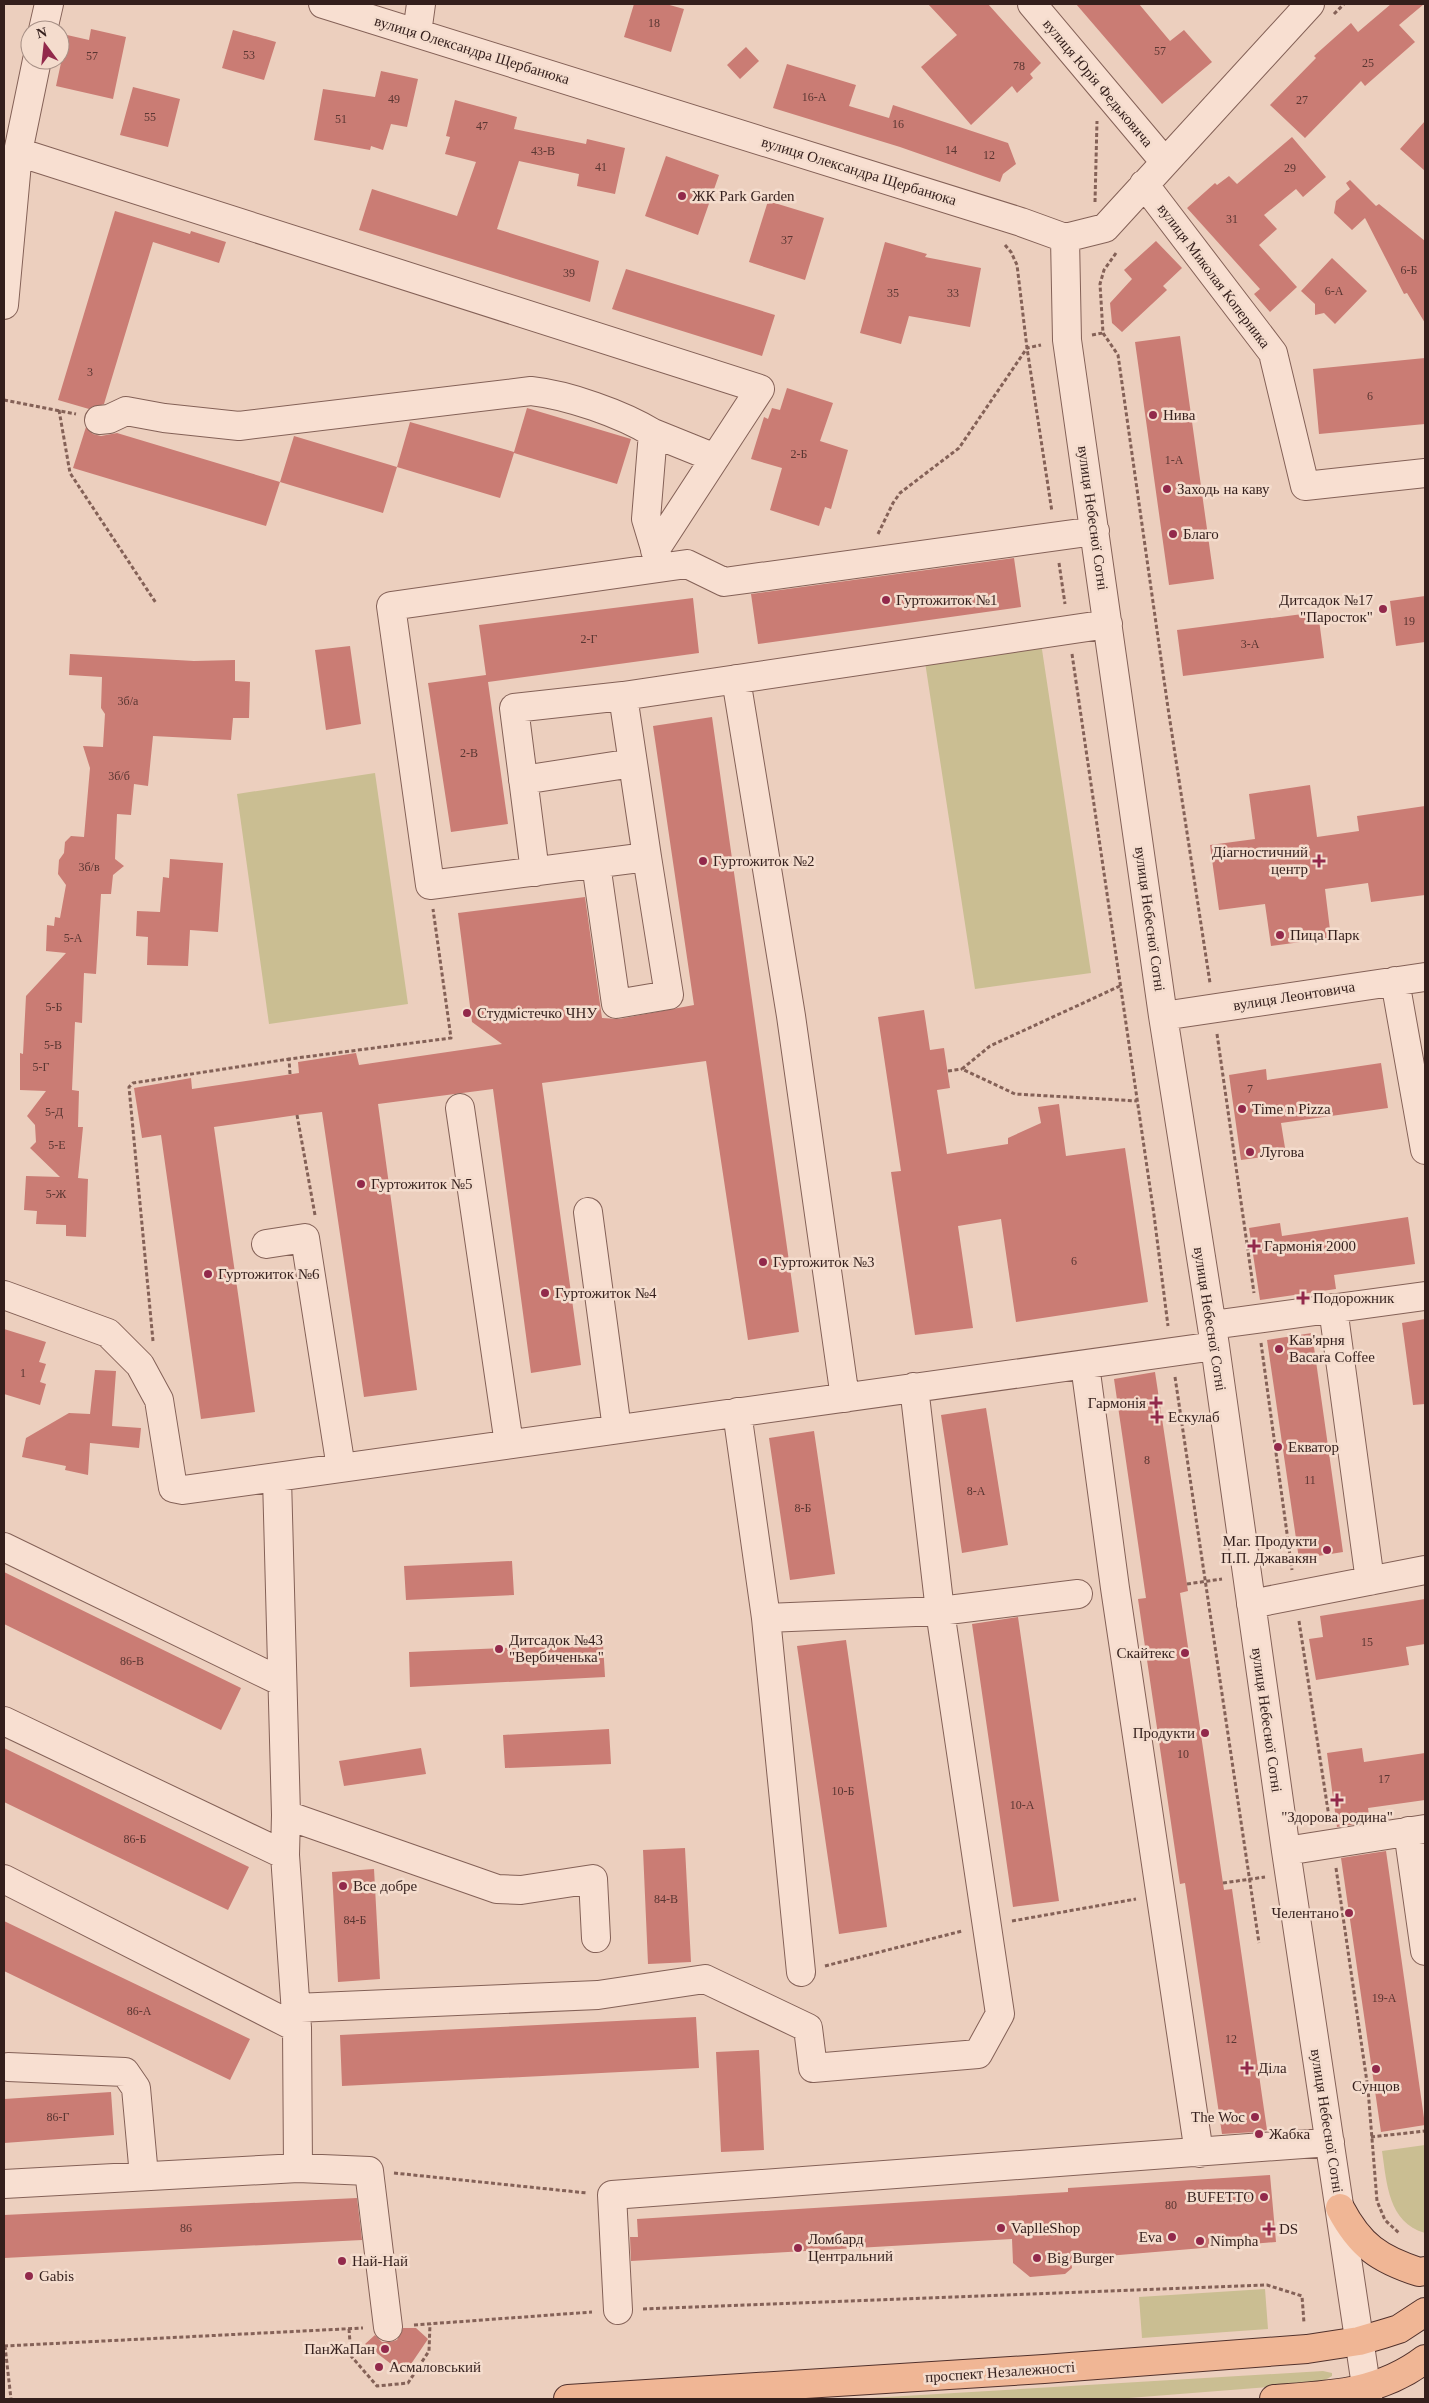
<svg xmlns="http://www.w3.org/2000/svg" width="1429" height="2403" font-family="'Times New Roman',serif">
	<rect width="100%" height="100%" fill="#eccfbe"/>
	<!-- green -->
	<path fill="#cabe92" d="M1041 643 1091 973 975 989 925 662Z
		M375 773 408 1004 269 1024 237 794Z
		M1425 2145V2233C1388 2222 1387 2184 1382 2151Z
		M1265 2289 1268 2329 1142 2338 1139 2297Z
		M1323 2371 1332 2373V2376L1325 2380 1307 2384 1116 2399H853Z"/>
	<!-- building -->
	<path fill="#ca7c74" d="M634 4H666L684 9 671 52 624 37Z
		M928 4H988L1041 63 1030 74 1033 78 1017 93 1012 86 971 125 921 67 957 35Z
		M1076 4H1139L1170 41 1184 30 1212 62 1162 104Z
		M1391 4H1424L1399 25 1415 42 1365 86 1361 81 1305 138 1270 105 1316 58 1314 56 1351 23 1358 32Z
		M91 29 126 37 113 99 56 86 67 35 89 40Z
		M233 30 276 42 264 80 222 68Z
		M746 47 759 61 740 79 727 65Z
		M787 64 856 85 849 106 889 118 893 105 1008 143 1016 164 1003 174 1000 182 900 147 773 108Z
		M381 71 418 79 407 127 391 124 383 150 371 146 370 150 314 140 323 89 375 97Z
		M133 87 180 99 168 147 120 135Z
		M455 100 517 117 514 129 586 144 587 139 625 148 615 194 577 186 579 174 519 161 497 229 599 261 590 302 359 230 372 189 457 216 476 162 445 154 450 137 446 136Z
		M1425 121V171L1400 149Z
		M1292 137 1326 177 1303 197 1296 189 1264 215 1277 229 1259 245 1297 287 1270 312 1254 294 1260 289 1187 208 1215 183 1217 185 1229 176 1237 184Z
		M666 156 719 175 698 235 645 216Z
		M1350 180 1376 206 1379 204 1425 241V323L1407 293 1404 294 1365 218 1352 230 1334 213 1336 201 1350 189 1346 183Z
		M768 201 824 218 805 280 749 262Z
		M115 211 190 234 191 231 226 242 219 263 153 242 104 404 89 409 58 400Z
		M1156 241 1182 268 1163 286 1167 290 1122 332 1112 323 1110 303 1132 279 1124 270Z
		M885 242 927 254 925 257 981 268 970 327 909 316 901 344 860 333Z
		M1332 258 1367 291 1335 324 1324 313 1315 315V304L1301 291Z
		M626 269 775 315 762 356 612 309Z
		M1180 336 1214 579 1169 585 1135 342Z
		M1425 358V424L1319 434 1313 369Z
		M787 388 833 403 820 441 848 450 831 509 825 507 819 526 770 510 782 468 751 459 764 417 768 419 772 408 780 410Z
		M527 408 631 439 617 484 514 453 500 498 397 467 410 422 514 452Z
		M86 427 93 434 101 436 117 433 280 482 294 436 397 467 383 513 280 482 266 526 73 468Z
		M1014 558 1021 607 758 644 751 594Z
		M1425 596V642L1396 646 1390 601Z
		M693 598 699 653 488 682 508 824 451 832 428 683 486 675 479 625Z
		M1318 612 1324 658 1183 676 1177 630Z
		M350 646 361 724 326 730 315 650Z
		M70 654 194 661 235 660V681L250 682 249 718H233L231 740 153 736 148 786 134 784 131 815 117 814 115 859 124 866 113 875 111 894H101L96 974 84 973 82 1023 75 1022 72 1090 79 1091 78 1127H83L78 1178 88 1179 86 1237 66 1236V1225L36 1224 37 1211 24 1210 26 1176 60 1177 30 1148 36 1142 35 1125 27 1116 46 1091 20 1090V1053L23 1054 26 996 66 953 46 951 47 925 54 926 55 917 60 918 66 885 58 874 59 860 64 853 65 842 71 836 84 837 90 768 83 746 103 747 105 714 101 708 102 677 69 675Z
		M712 717 799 1332 748 1340 706 1061 542 1083 581 1365 531 1373 493 1089 378 1104 417 1390 364 1397 322 1112 297 1115 214 1127 255 1412 201 1419 161 1135 142 1138 134 1088 191 1078 192 1089 299 1073 298 1062 356 1053 359 1065 502 1044 472 1022 458 913 585 897 602 1018 619 1019 694 1005 653 726Z
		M1310 785 1317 837 1359 831 1357 816 1425 806V895L1371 902 1368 883 1325 889 1331 938 1271 946 1265 904 1219 910 1210 845 1255 839 1249 794Z
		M170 859 223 863 218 932 190 930 188 966 147 965 148 937 136 936 137 911 160 912 163 877 169 878Z
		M924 1010 930 1050 944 1048 950 1088 937 1090 947 1154 1008 1144V1138L1041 1123 1038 1107 1059 1104 1066 1156 1125 1148 1148 1302 1016 1322 1001 1219 958 1226 973 1328 915 1335 891 1172 901 1171 878 1017Z
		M1381 1063 1388 1108 1281 1123 1286 1154 1241 1160 1229 1075 1266 1069 1267 1080Z
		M1408 1217 1415 1264 1334 1275 1336 1289 1260 1300 1249 1228 1280 1223 1282 1236Z
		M1425 1319V1404L1413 1405 1402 1323Z
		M4 1329 46 1342 39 1362 46 1364 40 1382 46 1384 40 1405 4 1394Z
		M1312 1333 1343 1552 1299 1559 1267 1340Z
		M95 1370 116 1371 112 1426 141 1428 139 1448 90 1443 88 1475 65 1470 66 1466 22 1457 26 1438 69 1413 90 1414Z
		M1155 1372 1188 1591 1180 1593 1224 1890 1232 1889 1267 2130 1255 2132 1222 2134 1185 1883 1180 1884 1138 1599 1146 1598 1114 1379Z
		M986 1408 1008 1545 962 1553 941 1415Z
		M814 1431 835 1574 790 1580 769 1438Z
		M512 1561 514 1595 406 1600 404 1566Z
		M4 1572 241 1688 221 1730 4 1624Z
		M1425 1599V1644L1406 1647 1409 1665 1316 1680 1309 1639 1323 1637 1320 1616Z
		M1018 1617 1059 1901 1013 1907 972 1624Z
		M846 1640 887 1927 839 1934 797 1646Z
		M603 1644 605 1677 410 1687 409 1652Z
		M609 1729 611 1764 505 1768 503 1735Z
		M4 1748 249 1867 228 1910 4 1802Z
		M421 1748 426 1774 344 1786 339 1761Z
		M1362 1748 1364 1762 1425 1753V1800L1368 1808 1370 1822 1337 1827 1327 1753Z
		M685 1848 691 1962 648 1964 643 1850Z
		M1386 1851 1425 2125 1381 2132 1341 1858Z
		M374 1869 380 1979 338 1982 332 1872Z
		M4 1921 250 2039 230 2080 4 1971Z
		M696 2017 699 2068 342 2086 340 2035Z
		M759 2050 764 2150 721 2152 716 2052Z
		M111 2092 114 2135 4 2143V2099Z
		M1270 2175 1276 2242 1071 2259 1072 2268 1065 2274 1030 2277 1013 2263 1012 2239 631 2261 630 2237H638L637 2219 1068 2192V2188Z
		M357 2198 362 2240 4 2258V2215Z
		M403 2328H416L428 2339 409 2367H395L365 2344 375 2335 382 2342H390L397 2340Z"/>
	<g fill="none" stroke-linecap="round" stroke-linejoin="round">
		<defs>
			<path id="minor" d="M323 4 1021 222 1065 238 1105 228 1310 4
				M1032 4 1164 161
				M43 30 49 4
				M417 33 421 4
				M18 152 760 389 655 550
				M1144 184 1273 353 1305 486 1425 473
				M1065 238 1067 340 1163 1016 1215 1346 1286 1851 1368 2399
				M4 305 18 152 37 60
				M99 420 109 419 126 411 164 418 239 426 531 391C568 395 622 414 653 433L646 519 659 562
				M653 433 715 458
				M1095 531 724 582 687 564 391 606 430 885 647 857 623 696 1108 624
				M736 679 791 1016 845 1398
				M523 780 633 763
				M596 864 616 1004 669 995 647 857
				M535 872 514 708 623 696
				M1395 981 1425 1150
				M1163 1016 1425 977
				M460 1108 509 1444
				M588 1212 617 1429
				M266 1244 305 1238 341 1468
				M4 1295 108 1333 140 1365 159 1400 173 1488 183 1490 1215 1346
				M1333 1308 1370 1581
				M1212 1325 1425 1296
				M1085 1365 1115 1588 1199 2153
				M737 1412 766 1618 801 1972
				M277 1478 286 1815 285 1855 297 2028 298 2168 369 2171 388 2327
				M4 1547 282 1682
				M1251 1604 1425 1570
				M766 1618 940 1611 1078 1594
				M4 1721 285 1855
				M286 1815 497 1889 521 1890 593 1879 596 1938
				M1408 1831 1425 1951
				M1286 1851 1425 1829
				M4 1879 297 2028
				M295 2008 598 1995 705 1979 808 2028 813 2068 978 2054 1000 2014 940 1611 914 1387
				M8 2067 125 2072 136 2088 144 2176
				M4 2184 298 2168
				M618 2310 612 2195 1330 2142"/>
			<path id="major" d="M1340 2208C1360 2246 1379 2259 1419 2272L1425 2271
				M568 2399 1044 2369 1307 2349 1359 2341 1383 2334 1399 2329 1425 2312
				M1274 2399C1330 2395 1379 2394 1425 2359"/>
		</defs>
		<!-- minor casing -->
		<use href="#minor" stroke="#846157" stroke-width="30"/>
		<!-- major casing -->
		<use href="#major" stroke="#51312c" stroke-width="30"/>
		<!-- path -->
		<path stroke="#846157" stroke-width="3" stroke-dasharray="4 2.5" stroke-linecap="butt" d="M1334 14 1344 4
			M1095 202 1097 121
			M1005 245 1011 252 1017 265 1027 348 1052 512
			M1116 253 1104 270 1100 284 1103 333 1118 355 1168 708 1210 983
			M1092 335 1103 333
			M4 400 76 414
			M59 410 70 473 156 603
			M878 534 893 503 900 493 959 448 1027 348 1041 345
			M1059 563 1065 604
			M1072 654 1154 1215 1168 1326
			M1120 986 990 1046 962 1069 1015 1094 1137 1101
			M1217 1034 1254 1293
			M948 1071 962 1069
			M290 1074 289 1059 451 1038 433 909
			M297 1115 315 1215
			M153 1341 129 1087 133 1083 289 1059
			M1261 1343 1292 1570
			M1175 1377 1259 1943
			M1187 1584 1222 1579
			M1299 1621 1329 1817
			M1336 1868 1368 2089 1377 2201 1385 2220 1400 2234
			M1223 1883 1265 1877
			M1012 1921 1136 1899
			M825 1966 962 1931
			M1371 2137 1425 2131
			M394 2173 587 2193
			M643 2309 1267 2285 1302 2296 1304 2323
			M414 2325 592 2312
			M349 2329 351 2356 377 2386 408 2383 429 2351 430 2324
			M4 2346 363 2328
			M5 2346 11 2399"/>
		<!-- minor -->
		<use href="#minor" stroke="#f8dfd1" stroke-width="28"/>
		<!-- major -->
		<use href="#major" stroke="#f0b695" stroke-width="28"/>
	</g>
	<!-- markers -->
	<g fill="#92294b" stroke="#f4dccd" stroke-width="2">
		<circle cx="682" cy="196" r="5"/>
		<circle cx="1153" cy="415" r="5"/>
		<circle cx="1167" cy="489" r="5"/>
		<circle cx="1173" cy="534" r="5"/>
		<circle cx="886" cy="600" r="5"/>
		<circle cx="1383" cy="609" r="5"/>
		<circle cx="703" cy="861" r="5"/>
		<path d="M1316.5 853.5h5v5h5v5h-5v5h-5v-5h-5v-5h5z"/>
		<circle cx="1280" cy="935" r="5"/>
		<circle cx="467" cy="1013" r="5"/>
		<circle cx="1242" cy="1109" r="5"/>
		<circle cx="1250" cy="1152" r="5"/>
		<circle cx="361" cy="1184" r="5"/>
		<path d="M1251.5 1238.5h5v5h5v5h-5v5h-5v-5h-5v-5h5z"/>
		<circle cx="763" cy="1262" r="5"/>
		<circle cx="208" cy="1274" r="5"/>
		<circle cx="545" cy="1293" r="5"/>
		<path d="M1300.5 1290.5h5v5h5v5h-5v5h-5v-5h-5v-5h5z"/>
		<circle cx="1279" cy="1349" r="5"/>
		<path d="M1153.5 1395.5h5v5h5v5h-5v5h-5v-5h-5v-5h5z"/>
		<path d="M1154.5 1409.5h5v5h5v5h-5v5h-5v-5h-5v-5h5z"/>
		<circle cx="1278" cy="1447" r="5"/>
		<circle cx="1327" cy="1550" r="5"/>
		<circle cx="499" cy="1649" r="5"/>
		<circle cx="1185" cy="1653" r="5"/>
		<circle cx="1205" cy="1733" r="5"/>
		<path d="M1334.5 1792.5h5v5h5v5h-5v5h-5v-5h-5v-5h5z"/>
		<circle cx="343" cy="1886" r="5"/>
		<circle cx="1349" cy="1913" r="5"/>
		<path d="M1244.5 2060.5h5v5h5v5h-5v5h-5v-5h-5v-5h5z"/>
		<circle cx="1376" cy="2069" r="5"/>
		<circle cx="1255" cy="2117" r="5"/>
		<circle cx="1259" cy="2134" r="5"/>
		<circle cx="1264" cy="2197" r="5"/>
		<circle cx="1001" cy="2228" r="5"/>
		<path d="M1266.5 2221.5h5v5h5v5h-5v5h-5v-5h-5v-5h5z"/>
		<circle cx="1172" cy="2237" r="5"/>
		<circle cx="1200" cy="2241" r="5"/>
		<circle cx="798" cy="2248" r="5"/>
		<circle cx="1037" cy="2258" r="5"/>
		<circle cx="342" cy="2261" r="5"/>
		<circle cx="29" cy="2276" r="5"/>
		<circle cx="385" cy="2349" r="5"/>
		<circle cx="379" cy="2367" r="5"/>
	</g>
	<g text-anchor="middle" stroke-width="5" stroke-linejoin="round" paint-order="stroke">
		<!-- number labels -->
		<g font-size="12" fill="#5a3632">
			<text x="654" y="27">18</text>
			<text x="1160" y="55">57</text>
			<text x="249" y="59">53</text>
			<text x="92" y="60">57</text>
			<text x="1368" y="67">25</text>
			<text x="1019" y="70">78</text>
			<text x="814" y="101">16-А</text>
			<text x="394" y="103">49</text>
			<text x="1302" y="104">27</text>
			<text x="150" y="121">55</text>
			<text x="341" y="123">51</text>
			<text x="898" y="128">16</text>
			<text x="482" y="130">47</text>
			<text x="951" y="154">14</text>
			<text x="543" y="155">43-В</text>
			<text x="989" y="159">12</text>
			<text x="601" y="171">41</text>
			<text x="1290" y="172">29</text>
			<text x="1232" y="223">31</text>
			<text x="787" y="244">37</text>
			<text x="1409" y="274">6-Б</text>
			<text x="569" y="277">39</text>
			<text x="1334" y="295">6-А</text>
			<text x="893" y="297">35</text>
			<text x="953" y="297">33</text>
			<text x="90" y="376">3</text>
			<text x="1370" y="400">6</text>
			<text x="799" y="458">2-Б</text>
			<text x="1174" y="464">1-А</text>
			<text x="1409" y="625">19</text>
			<text x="589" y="643">2-Г</text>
			<text x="1250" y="648">3-А</text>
			<text x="128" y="705">3б/а</text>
			<text x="469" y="757">2-В</text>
			<text x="119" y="780">3б/б</text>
			<text x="89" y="871">3б/в</text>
			<text x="73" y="942">5-А</text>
			<text x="54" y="1011">5-Б</text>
			<text x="53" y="1049">5-В</text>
			<text x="41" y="1071">5-Г</text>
			<text x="1250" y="1093">7</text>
			<text x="54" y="1116">5-Д</text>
			<text x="57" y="1149">5-Е</text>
			<text x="56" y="1198">5-Ж</text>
			<text x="1074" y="1265">6</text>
			<text x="23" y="1377">1</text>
			<text x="1147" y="1464">8</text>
			<text x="1310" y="1484">11</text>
			<text x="976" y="1495">8-А</text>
			<text x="803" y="1512">8-Б</text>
			<text x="1367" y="1646">15</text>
			<text x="132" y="1665">86-В</text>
			<text x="1183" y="1758">10</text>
			<text x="1384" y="1783">17</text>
			<text x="843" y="1795">10-Б</text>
			<text x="1022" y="1809">10-А</text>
			<text x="135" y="1843">86-Б</text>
			<text x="666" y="1903">84-В</text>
			<text x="355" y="1924">84-Б</text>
			<text x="1384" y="2002">19-А</text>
			<text x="139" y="2015">86-А</text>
			<text x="1231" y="2043">12</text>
			<text x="58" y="2121">86-Г</text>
			<text x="1171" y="2209">80</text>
			<text x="186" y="2232">86</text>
		</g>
		<!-- street labels -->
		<g font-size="15" fill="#341f1c" stroke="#f4dccd">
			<text transform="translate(472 50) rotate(17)" y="5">вулиця Олександра Щербанюка</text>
			<text transform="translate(1098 83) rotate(50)" y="5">вулиця Юрія Федьковича</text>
			<text transform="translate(859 171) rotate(17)" y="5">вулиця Олександра Щербанюка</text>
			<text transform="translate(1214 276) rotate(53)" y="5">вулиця Миколая Коперника</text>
			<text transform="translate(1093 518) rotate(82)" y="5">вулиця Небесної Сотні</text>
			<text transform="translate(1150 919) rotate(82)" y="5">вулиця Небесної Сотні</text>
			<text transform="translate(1294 996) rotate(-9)" y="5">вулиця Леонтовича</text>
			<text transform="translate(1210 1319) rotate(81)" y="5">вулиця Небесної Сотні</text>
			<text transform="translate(1267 1720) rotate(82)" y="5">вулиця Небесної Сотні</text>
			<text transform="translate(1327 2121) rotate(81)" y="5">вулиця Небесної Сотні</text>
			<text transform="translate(1000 2372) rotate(-4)" y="5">проспект Незалежності</text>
		</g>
		<!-- poi labels -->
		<g font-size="15" fill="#341f1c" stroke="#f4dccd" text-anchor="start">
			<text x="692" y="201">ЖК Park Garden</text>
			<text x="1163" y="420">Нива</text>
			<text x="1177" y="494">Заходь на каву</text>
			<text x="1183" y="539">Благо</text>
			<text x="896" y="605">Гуртожиток №1</text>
			<text x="1373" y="605" text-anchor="end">Дитсадок №17<tspan x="1373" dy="17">"Паросток"</tspan></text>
			<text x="1308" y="857" text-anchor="end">Діагностичний<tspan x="1308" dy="17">центр</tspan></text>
			<text x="713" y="866">Гуртожиток №2</text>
			<text x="1290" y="940">Пица Парк</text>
			<text x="477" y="1018">Студмістечко ЧНУ</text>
			<text x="1252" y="1114">Time n Pizza</text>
			<text x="1260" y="1157">Лугова</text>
			<text x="371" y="1189">Гуртожиток №5</text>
			<text x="1264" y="1251">Гармонія 2000</text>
			<text x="773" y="1267">Гуртожиток №3</text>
			<text x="218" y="1279">Гуртожиток №6</text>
			<text x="555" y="1298">Гуртожиток №4</text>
			<text x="1313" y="1303">Подорожник</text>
			<text x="1289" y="1345">Кав'ярня<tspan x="1289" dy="17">Bacara Coffee</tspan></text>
			<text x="1146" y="1408" text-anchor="end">Гармонія</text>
			<text x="1168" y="1422">Ескулаб</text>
			<text x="1288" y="1452">Екватор</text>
			<text x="1317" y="1546" text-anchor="end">Маг. Продукти<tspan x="1317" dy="17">П.П. Джавакян</tspan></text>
			<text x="509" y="1645">Дитсадок №43<tspan x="509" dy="17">"Вербиченька"</tspan></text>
			<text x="1175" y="1658" text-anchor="end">Скайтекс</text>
			<text x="1195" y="1738" text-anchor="end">Продукти</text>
			<text x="1337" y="1822" text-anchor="middle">"Здорова родина"</text>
			<text x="353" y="1891">Все добре</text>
			<text x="1339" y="1918" text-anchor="end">Челентано</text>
			<text x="1258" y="2073">Діла</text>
			<text x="1376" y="2091" text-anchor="middle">Сунцов</text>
			<text x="1245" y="2122" text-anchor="end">The Woc</text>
			<text x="1269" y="2139">Жабка</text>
			<text x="1254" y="2202" text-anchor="end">BUFETTO</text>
			<text x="1011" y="2233">VaplleShop</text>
			<text x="1279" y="2234">DS</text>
			<text x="1162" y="2242" text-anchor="end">Eva</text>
			<text x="808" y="2244">Ломбард<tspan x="808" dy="17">Центральний</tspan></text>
			<text x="1210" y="2246">Nimpha</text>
			<text x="1047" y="2263">Big Burger</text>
			<text x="352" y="2266">Най-Най</text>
			<text x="39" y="2281">Gabis</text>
			<text x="375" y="2354" text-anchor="end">ПанЖаПан</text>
			<text x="389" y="2372">Асмаловський</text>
		</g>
	</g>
	<!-- border -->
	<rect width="1429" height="2403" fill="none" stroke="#341f1c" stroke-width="10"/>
	<!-- north arrow -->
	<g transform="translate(45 45) rotate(345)"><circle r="24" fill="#f4dccd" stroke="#a79086"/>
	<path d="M0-4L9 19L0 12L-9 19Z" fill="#92294b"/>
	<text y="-8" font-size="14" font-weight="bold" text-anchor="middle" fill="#341f1c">N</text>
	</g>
</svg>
